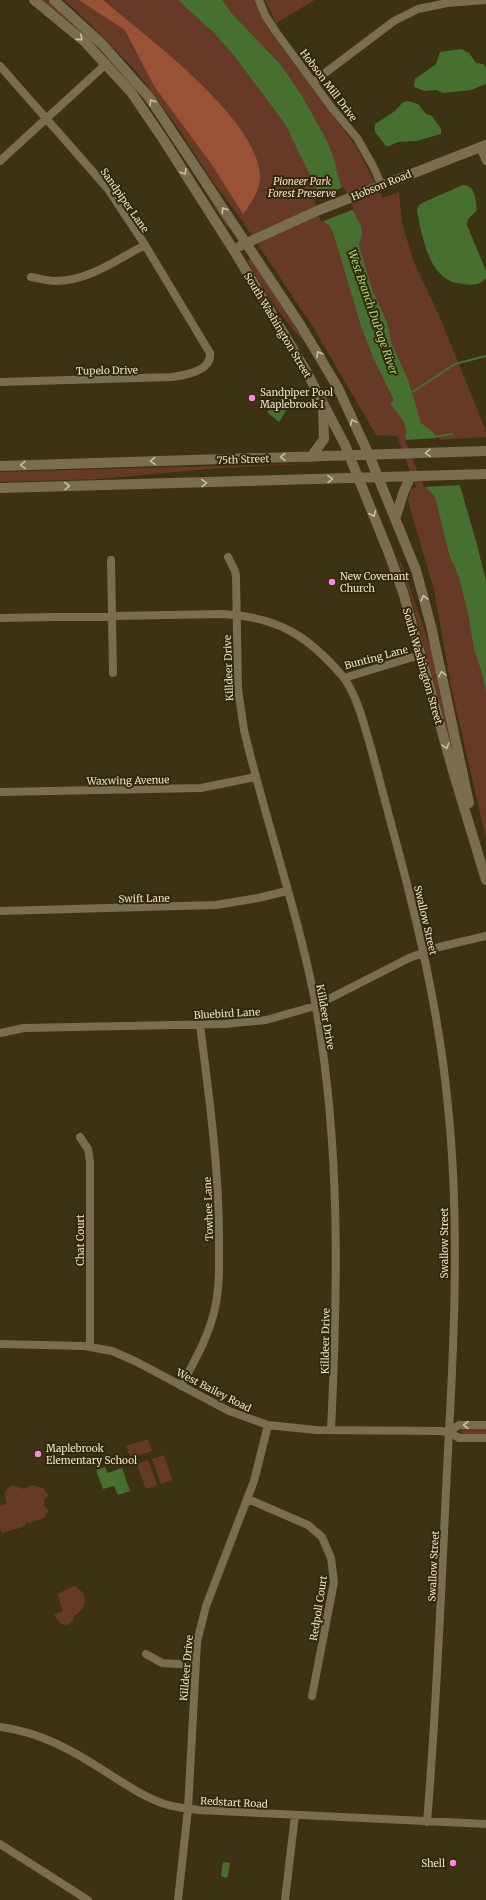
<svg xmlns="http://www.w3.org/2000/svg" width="486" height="1900" font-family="Merriweather,serif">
	<rect width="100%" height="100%" fill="#3d3213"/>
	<!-- green -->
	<path fill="#673a28" d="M39 0H47L90 37 140 92 229 226 227 227C188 165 151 99 98 47 80 29 59 16 39 0Z
		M64 0H255L268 29 356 146 383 198 399 192 402 223 413 260 441 320 486 431V437L437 440 486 653V839L452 691 434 590 408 501 411 489 416 487 397 436 376 435 313 327 240 218 209 176 174 122 135 70 88 22Z
		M265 0H315L276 23Z
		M251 259 303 339C293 334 251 273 248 260Z
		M322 463 220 468 100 479 0 482V472Z
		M398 559 402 565 433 655 452 739 449 740 411 597Z
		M463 1428H486V1435H464L461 1433Z
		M148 1439 152 1451 131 1458 126 1446Z
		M164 1455 172 1480 161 1484 152 1459Z
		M148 1460 157 1485 146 1489 137 1464Z
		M13 1485 24 1489 32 1485 43 1488 49 1496 44 1499V1505L49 1510 44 1518 30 1523 27 1522 23 1527 2 1533 0 1528V1506L7 1503C3 1495 5 1488 13 1485Z
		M74 1586C90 1594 87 1608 74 1616V1620L68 1625 60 1624 54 1615 63 1611 57 1594Z"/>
	<!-- forest -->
	<path fill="#995235" d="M79 0H103C145 36 262 121 260 179 259 192 251 204 243 214L212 165 154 86 125 30Z"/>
	<!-- water -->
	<path fill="#477030" d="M178 0H222L233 15 281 65 302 96 326 139 333 156 341 187 361 226 362 234 359 244 360 249 373 292 387 322 391 342 408 380 421 423 434 433 460 486 476 541 486 581V692L482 673 474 649 468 613 459 577 449 554 436 500 433 494 427 489 405 436C410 424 396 412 390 403L394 400 373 357 361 326 334 235 329 225 324 222 316 197 317 192 315 185 285 124 268 101 233 54 214 33Z
		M461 49 469 53 476 63 483 64 486 67V84L471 90 443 93 436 90 425 91 414 87 415 79 436 64 440 52Z
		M408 101 418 104 426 114 432 116 441 129V134L416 141 398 142 389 146H386L375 132V124L395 111 403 102Z
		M463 185C475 185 476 200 477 210L468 219 467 225 486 271V278C479 286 472 285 463 284 457 283 450 282 445 278 426 264 421 231 417 210L419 205 424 202Z
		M281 399 289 406 279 422 267 412Z
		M105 1467 108 1473 122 1468 130 1491 118 1495 114 1486 103 1489 96 1470Z
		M223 1862 230 1863 228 1876 226 1878 221 1876Z"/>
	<!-- pier -->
	<path fill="#3d3213" d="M344 187 354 209 321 222 314 199Z
		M439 438 462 485 424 487 405 440Z"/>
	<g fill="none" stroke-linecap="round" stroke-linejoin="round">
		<!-- stream -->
		<path stroke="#477030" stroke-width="2" d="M411 393 455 364 486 356
			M433 437 452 434"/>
		<!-- street -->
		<path stroke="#7b6e4e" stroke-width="8" d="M259 0 265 15 276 32 332 108 357 138 373 166 381 184
			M0 66 108 189 145 245 210 353C212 371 186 375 172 377L0 382
			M313 82 394 21 418 9 447 3 486 0
			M480 147 486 161
			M0 161 106 64
			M31 277C39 278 47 281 55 281 89 281 116 260 145 245
			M228 557 235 571 236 576 238 689 244 730C265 819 296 906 314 996 341 1140 338 1285 331 1430
			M111 560 113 673
			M0 618 223 614C278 617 309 636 344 678L420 655
			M344 678C358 698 364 725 371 748 378 775 385 801 392 827 417 919 439 1011 448 1106 459 1214 455 1324 449 1432 442 1562 438 1692 427 1822
			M0 792 201 788 256 777
			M0 911 216 905 258 898 287 891
			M0 1033 24 1028 225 1024 266 1020 315 1006 409 958 439 947 486 936
			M80 1137 88 1149 90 1162V1346
			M0 1344 84 1346 112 1351 135 1361 229 1411 268 1425 316 1430 440 1431 449 1432 459 1438H486
			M181 1386C195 1360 209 1336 215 1308 220 1285 219 1262 219 1239 219 1167 209 1096 200 1025
			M449 1432 459 1425H486
			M248 1499 308 1525 322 1537 331 1558 334 1582 312 1696
			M146 1654 162 1663 195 1665
			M0 1727C40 1732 72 1750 106 1772 125 1784 145 1798 168 1805 177 1808 188 1808 198 1810L486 1824
			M0 1844 88 1900
			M178 1900 188 1809 197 1642 206 1606 254 1481 268 1425
			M285 1900 295 1815"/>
		<!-- secondary -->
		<path stroke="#7b6e4e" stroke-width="10" d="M34 0 85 42 131 92 163 139 233 249 305 369 345 445 388 551 403 592 453 771 486 880
			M54 0 102 44 149 97 301 326 338 388 369 455 416 570 431 626 469 803
			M240 246 319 210 486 145
			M311 457 324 439 323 405
			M0 466 486 451
			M0 488 486 474
			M395 519 404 491 411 476"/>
	</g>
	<!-- one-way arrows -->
	<defs><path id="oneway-chevron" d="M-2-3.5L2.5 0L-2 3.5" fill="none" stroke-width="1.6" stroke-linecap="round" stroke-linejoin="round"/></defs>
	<g stroke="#c7bfa9">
		<use href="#oneway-chevron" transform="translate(80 38) rotate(40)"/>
		<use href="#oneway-chevron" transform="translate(152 102) rotate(-124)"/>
		<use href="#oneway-chevron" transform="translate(184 172) rotate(58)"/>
		<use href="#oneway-chevron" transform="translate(224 210) rotate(-123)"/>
		<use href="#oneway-chevron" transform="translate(319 354) rotate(-121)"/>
		<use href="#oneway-chevron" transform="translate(353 422) rotate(-114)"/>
		<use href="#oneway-chevron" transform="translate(428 453) rotate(178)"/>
		<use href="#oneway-chevron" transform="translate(283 457) rotate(178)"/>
		<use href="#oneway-chevron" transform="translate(153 461) rotate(178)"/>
		<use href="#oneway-chevron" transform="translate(23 465) rotate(178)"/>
		<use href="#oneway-chevron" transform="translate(330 479) rotate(-2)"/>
		<use href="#oneway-chevron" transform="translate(204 483) rotate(-1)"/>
		<use href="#oneway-chevron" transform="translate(67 486) rotate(-1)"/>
		<use href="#oneway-chevron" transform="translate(373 514) rotate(67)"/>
		<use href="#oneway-chevron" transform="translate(424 598) rotate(-105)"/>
		<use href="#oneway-chevron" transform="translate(442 674) rotate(-102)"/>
		<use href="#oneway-chevron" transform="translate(446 746) rotate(74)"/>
		<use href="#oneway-chevron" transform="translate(466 1425) rotate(-180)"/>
	</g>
	<!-- markers -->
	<g fill="#f987e8" stroke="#332808" stroke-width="1.5">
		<circle cx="252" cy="398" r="4"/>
		<circle cx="332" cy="582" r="4"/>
		<circle cx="38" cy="1454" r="4"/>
		<circle cx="453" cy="1863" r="4"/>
	</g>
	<g text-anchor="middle" stroke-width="4" stroke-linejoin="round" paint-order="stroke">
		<!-- street labels -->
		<g font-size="10" fill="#e8e2d0" stroke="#332808">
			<text transform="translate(329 85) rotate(53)" y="4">Hobson Mill Drive</text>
			<text transform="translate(381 185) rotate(-22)" y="4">Hobson Road</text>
			<text transform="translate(125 200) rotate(55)" y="4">Sandpiper Lane</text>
			<text transform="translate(278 325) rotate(59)" y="4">South Washington Street</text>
			<text transform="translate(107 370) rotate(-1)" y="4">Tupelo Drive</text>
			<text transform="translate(243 459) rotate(-2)" y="4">75th Street</text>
			<text transform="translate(376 657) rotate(-15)" y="4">Bunting Lane</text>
			<text transform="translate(423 666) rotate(74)" y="4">South Washington Street</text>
			<text transform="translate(228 668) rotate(-92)" y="4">Killdeer Drive</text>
			<text transform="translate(128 780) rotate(-1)" y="4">Waxwing Avenue</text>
			<text transform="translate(144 898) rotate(-1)" y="4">Swift Lane</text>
			<text transform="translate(426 920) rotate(77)" y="4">Swallow Street</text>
			<text transform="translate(227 1013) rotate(-3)" y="4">Bluebird Lane</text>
			<text transform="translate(326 1017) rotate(80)" y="4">Killdeer Drive</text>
			<text transform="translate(208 1209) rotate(-92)" y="4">Towhee Lane</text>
			<text transform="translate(80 1240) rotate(-90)" y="4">Chat Court</text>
			<text transform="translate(444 1243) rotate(-90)" y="4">Swallow Street</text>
			<text transform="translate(325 1341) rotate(-89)" y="4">Killdeer Drive</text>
			<text transform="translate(214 1390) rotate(27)" y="4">West Bailey Road</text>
			<text transform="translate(433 1566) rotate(-87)" y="4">Swallow Street</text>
			<text transform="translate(318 1608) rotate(-81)" y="4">Redpoll Court</text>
			<text transform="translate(186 1668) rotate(-85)" y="4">Killdeer Drive</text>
			<text transform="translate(234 1802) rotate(3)" y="4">Redstart Road</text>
		</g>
		<!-- park labels -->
		<g font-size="10" font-style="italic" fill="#f4ded6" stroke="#332808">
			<text x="302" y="185">Pioneer Park<tspan x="302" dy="12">Forest Preserve</tspan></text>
		</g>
		<!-- poi labels -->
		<g font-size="10" fill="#e8e2d0" stroke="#332808" text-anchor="start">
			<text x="260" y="396">Sandpiper Pool<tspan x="260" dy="12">Maplebrook I</tspan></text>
			<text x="340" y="580">New Covenant<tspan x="340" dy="12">Church</tspan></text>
			<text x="46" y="1452">Maplebrook<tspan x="46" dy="12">Elementary School</tspan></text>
			<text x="445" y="1867" text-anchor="end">Shell</text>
		</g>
		<!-- water labels -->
		<g font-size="11" font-style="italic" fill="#9dd87e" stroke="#332808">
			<text transform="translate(373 312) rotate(71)" y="4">West Branch DuPage River</text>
		</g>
	</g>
</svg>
